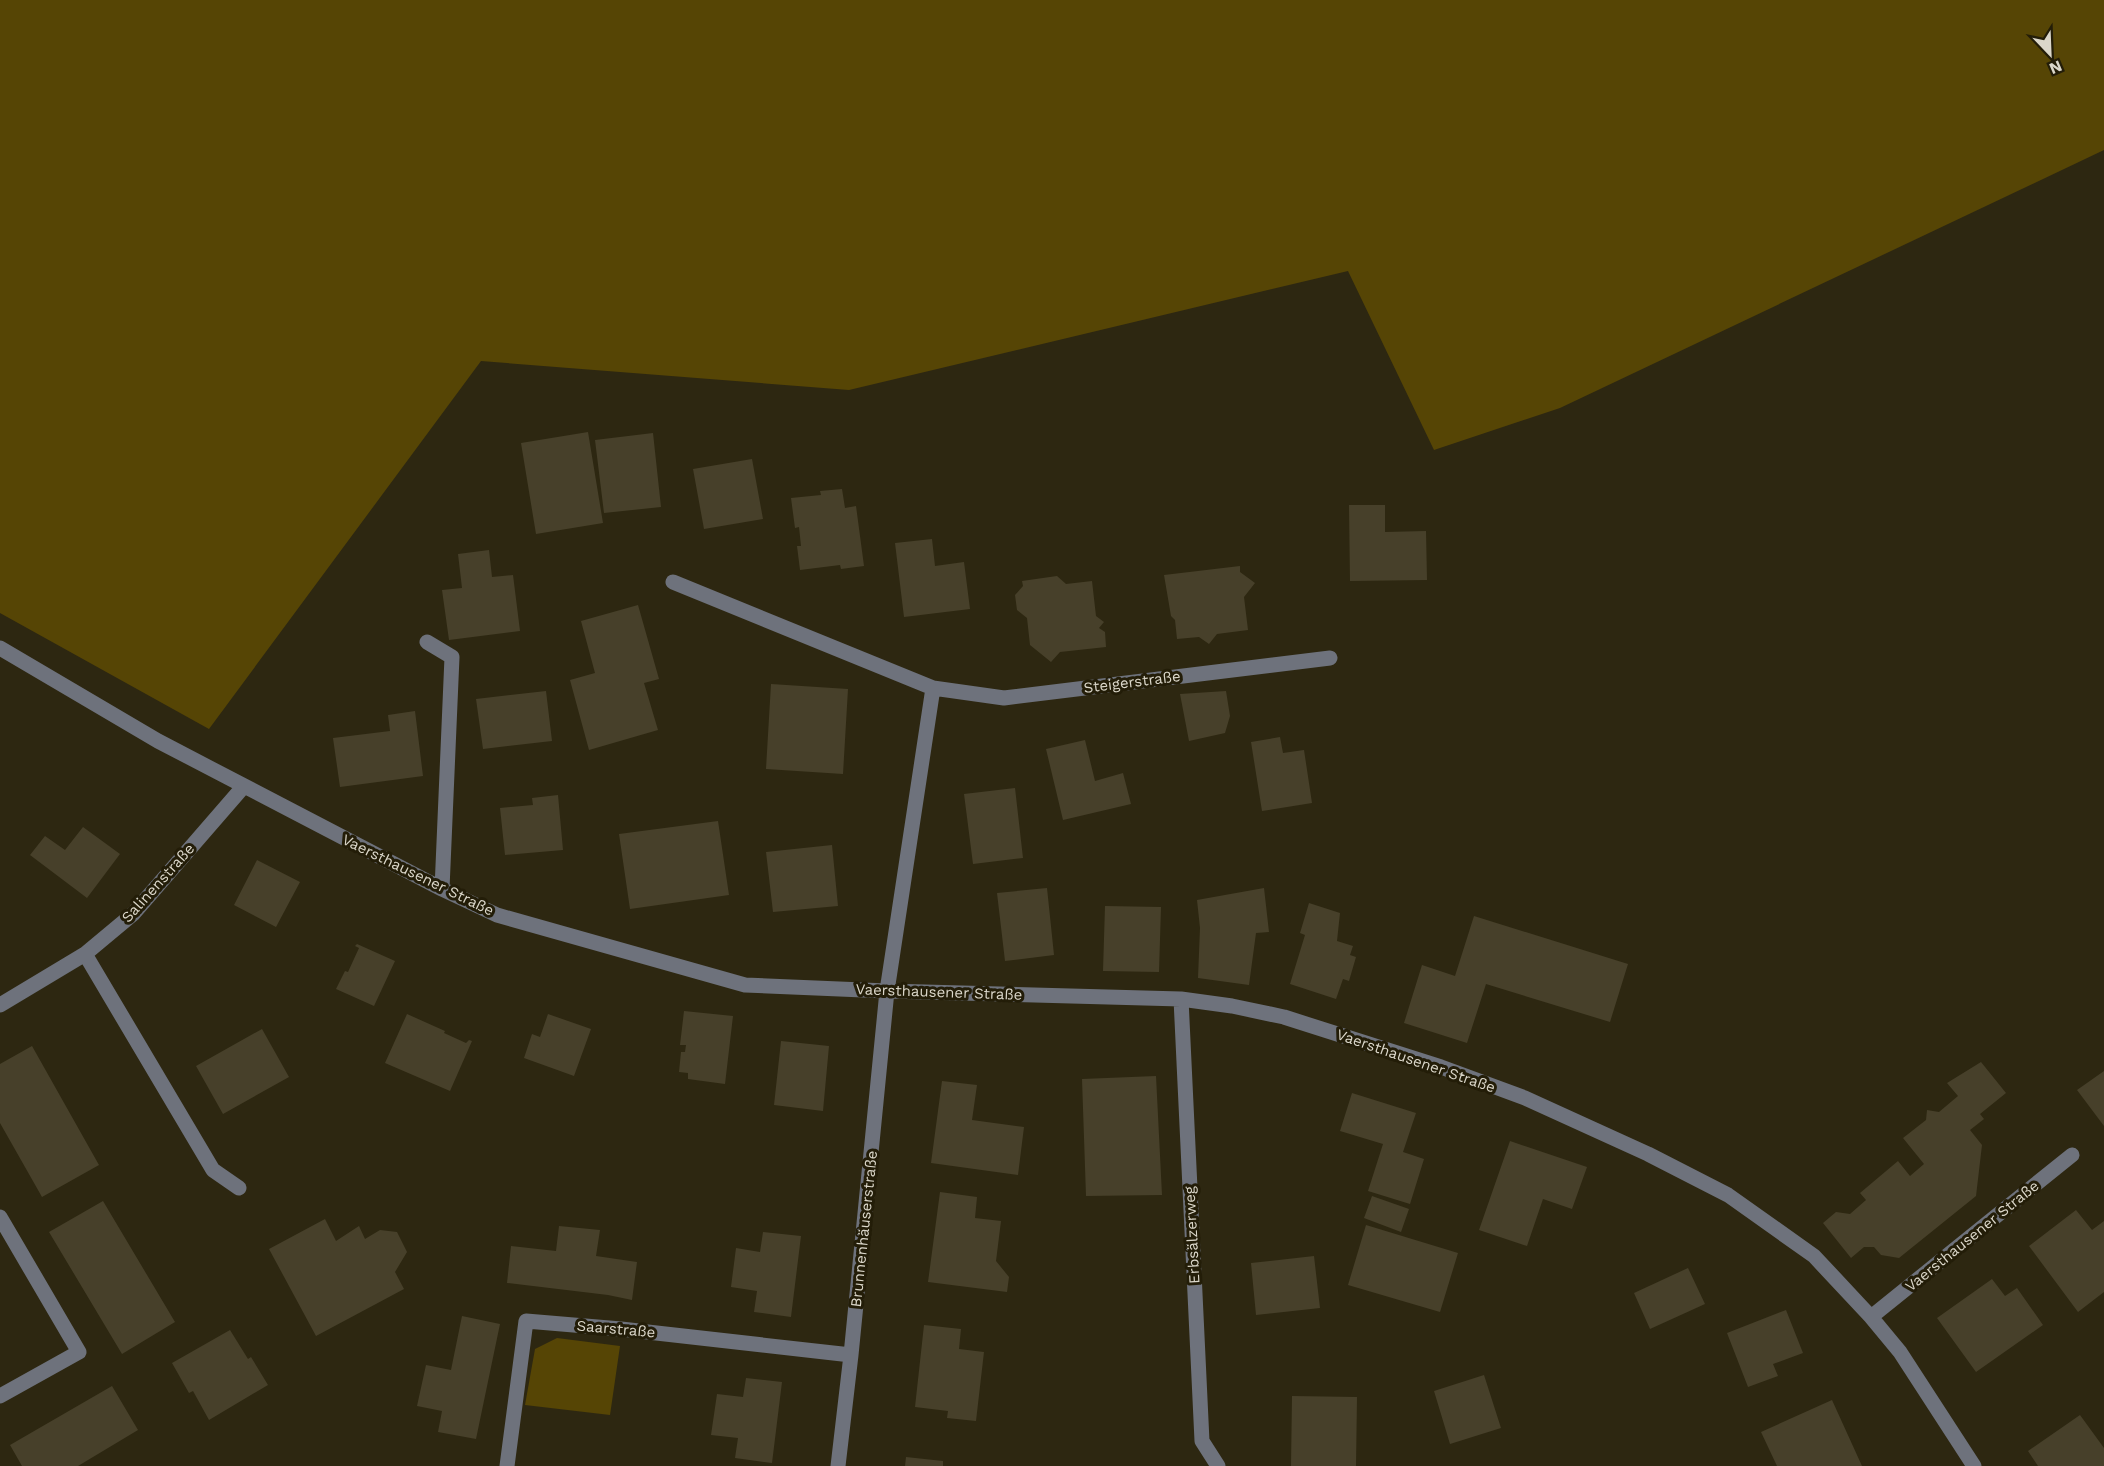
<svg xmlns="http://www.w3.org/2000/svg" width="2104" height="1466" font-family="'Work Sans',sans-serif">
	<rect width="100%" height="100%" fill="#2d2711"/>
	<!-- green -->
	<path fill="#564505" d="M0 0H2104V150L1560 408 1434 450 1348 271 849 390 481 361 209 729 0 613Z
		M557 1338 620 1346 610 1415 525 1405 535 1349Z"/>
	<!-- building -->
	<path fill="#47402a" d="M588 432 603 523 536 534 521 443Z
		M653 433 661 507 604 513 595 440Z
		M752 459 763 519 704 529 693 469Z
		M842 489 845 508 856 506 864 566 841 569 840 565 800 570 797 546H801L799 527 795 528 791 498 821 495 820 491Z
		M1349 505H1385V532L1426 531 1427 580 1350 581Z
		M932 539 935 566 964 562 970 609 904 617 895 543Z
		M489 550 492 577 513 575 520 631 449 640 442 590 462 588 458 554Z
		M1240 566V572L1255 583 1244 597 1248 630 1217 634 1209 644 1199 637 1177 639 1175 620 1171 616 1164 575Z
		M1057 576 1066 584 1092 581 1096 616 1104 622 1099 628 1105 632 1106 647 1060 652 1051 662 1030 645 1027 618 1017 610 1015 595 1023 586 1022 581Z
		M638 605 659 679 644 683 658 730 589 750 570 680 595 673 581 621Z
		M771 684 848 689 843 774 766 769Z
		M546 691 552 741 483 749 476 699Z
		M1226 691 1230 716 1225 733 1189 741 1180 694Z
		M415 711 423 776 340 787 333 738 390 731 388 715Z
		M1280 737 1283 753 1304 750 1312 803 1262 811 1251 742Z
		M1085 740 1095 781 1123 773 1131 804 1063 820 1046 749Z
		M1015 788 1023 858 973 864 964 794Z
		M558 795 563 850 505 855 500 808 533 805 532 798Z
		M718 821 729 895 630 909 619 834Z
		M83 827 120 854 87 898 30 855 45 836 65 850Z
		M832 845 838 906 773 912 766 852Z
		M257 860 300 882 276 927 234 905Z
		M1047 888 1054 955 1005 961 997 893Z
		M1264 888 1269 932 1256 933 1249 985 1198 978 1200 928 1197 900Z
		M1309 903 1340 913 1337 941 1353 946 1350 955 1356 957 1349 981 1343 979 1336 999 1290 984 1305 935 1300 933Z
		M1105 906 1161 907 1159 972 1103 971Z
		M1474 916 1628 964 1610 1022 1486 984 1467 1043 1404 1023 1422 965 1455 976Z
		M357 944 395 961 374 1006 336 989 345 971 348 972 359 948 355 946Z
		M684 1011 733 1016 725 1084 688 1079V1073L679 1072 681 1052H685L686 1045H680Z
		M407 1014 445 1031 444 1033 466 1043 469 1040 472 1041 450 1091 385 1063Z
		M548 1014 591 1029 574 1076 524 1058 532 1034 540 1037Z
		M262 1029 289 1077 223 1114 196 1066Z
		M781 1041 829 1046 823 1111 774 1105Z
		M32 1046 99 1165 42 1197 0 1123V1064Z
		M1981 1062 2006 1093 1980 1114 1984 1119 1970 1130 1982 1145 1976 1196 1899 1258 1881 1255 1874 1247H1864L1851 1258 1823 1223 1836 1212 1850 1214 1866 1200 1860 1193 1898 1161 1910 1176 1924 1164 1903 1138 1926 1120 1927 1110 1939 1112 1958 1096 1947 1083Z
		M2104 1071V1126L2077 1090Z
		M1156 1076 1162 1195 1086 1196 1082 1079Z
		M942 1081 977 1085 972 1120 1024 1127 1018 1175 931 1163Z
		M1352 1093 1416 1113 1403 1152 1424 1159 1410 1204 1368 1191 1383 1144 1340 1131Z
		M1510 1141 1587 1167 1572 1209 1543 1199 1527 1246 1479 1230Z
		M940 1192 977 1197 975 1218 1001 1221 996 1261 1009 1277 1007 1292 928 1282Z
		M1372 1196 1409 1209 1401 1232 1364 1218Z
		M103 1201 175 1322 122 1354 49 1232Z
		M2076 1210 2092 1230 2104 1221V1292L2078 1312 2029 1246Z
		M325 1219 336 1241 359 1226 365 1239 380 1230 397 1232 407 1252 395 1272 404 1289 316 1336 269 1249Z
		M1366 1225 1458 1253 1440 1312 1348 1285Z
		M559 1226 600 1230 596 1256 637 1262 632 1300 608 1295 507 1283 511 1246 556 1251Z
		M763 1232 801 1236 791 1317 754 1312 757 1291 731 1287 736 1248 760 1252Z
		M1314 1256 1320 1308 1256 1315 1251 1263Z
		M1688 1268 1705 1304 1650 1329 1634 1293Z
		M1992 1279 2005 1296 2017 1288 2043 1325 1976 1372 1937 1318Z
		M1786 1310 1803 1353 1773 1364 1778 1376 1748 1387 1727 1333Z
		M462 1316 500 1324 476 1439 438 1432 442 1411 417 1406 426 1365 451 1370Z
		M924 1325 961 1329 959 1349 984 1352 976 1421 947 1418 948 1411 915 1407Z
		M230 1330 248 1359 251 1357 268 1385 209 1420 193 1391 189 1393 172 1363Z
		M1484 1375 1501 1428 1450 1444 1434 1391Z
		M746 1378 782 1382 772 1463 735 1458 738 1438 711 1435 717 1394 743 1397Z
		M112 1386 138 1430 78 1466H22L10 1445Z
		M1292 1396 1357 1397 1356 1466H1291Z
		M1832 1400 1862 1466H1777L1761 1432Z
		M2080 1415 2104 1448V1466H2038L2028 1451Z
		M906 1457 943 1461V1466H905Z"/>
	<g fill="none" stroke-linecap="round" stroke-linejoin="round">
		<!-- minor -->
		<path stroke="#6e727c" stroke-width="15" d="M673 582 933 688 887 991 851 1355 838 1466
			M427 642 452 657 442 889
			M0 648 158 741 442 889 497 915 745 985 887 991 1181 999 1232 1006 1284 1017 1441 1067 1525 1098 1648 1154 1728 1195 1814 1256 1871 1317
			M933 688 1004 698 1330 658
			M85 954 213 1170 239 1188
			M1181 999 1202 1441 1218 1466
			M0 1005 85 954 133 914 244 786
			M0 1217 79 1352 0 1396
			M507 1466 526 1321 621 1329 851 1355
			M1974 1466 1900 1352 1871 1317 2072 1155"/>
	</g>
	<g text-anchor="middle" stroke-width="6" stroke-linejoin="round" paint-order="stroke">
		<!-- street labels -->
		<g font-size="15" fill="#dbd7ca" stroke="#231d08">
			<text transform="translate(1132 682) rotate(-7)" y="5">Steigerstraße</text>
			<text transform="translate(418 875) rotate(26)" y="5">Vaersthausener Straße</text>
			<text transform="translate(158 883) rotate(-48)" y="5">Salinenstraße</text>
			<text transform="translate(939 992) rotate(2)" y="5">Vaersthausener Straße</text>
			<text transform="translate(1416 1061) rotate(19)" y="5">Vaersthausener Straße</text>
			<text transform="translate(864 1229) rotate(-84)" y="5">Brunnenhäuserstraße</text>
			<text transform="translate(1192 1235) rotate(-93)" y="5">Erbsälzerweg</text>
			<text transform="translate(1972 1236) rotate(-39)" y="5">Vaersthausener Straße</text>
			<text transform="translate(616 1329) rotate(5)" y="5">Saarstraße</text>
		</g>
	</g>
	<!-- north arrow -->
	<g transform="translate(2050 54) rotate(157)" stroke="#231d08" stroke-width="4.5" paint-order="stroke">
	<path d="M0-4.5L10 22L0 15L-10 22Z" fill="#dbd7ca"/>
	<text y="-9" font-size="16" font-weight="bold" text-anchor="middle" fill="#dbd7ca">N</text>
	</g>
</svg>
